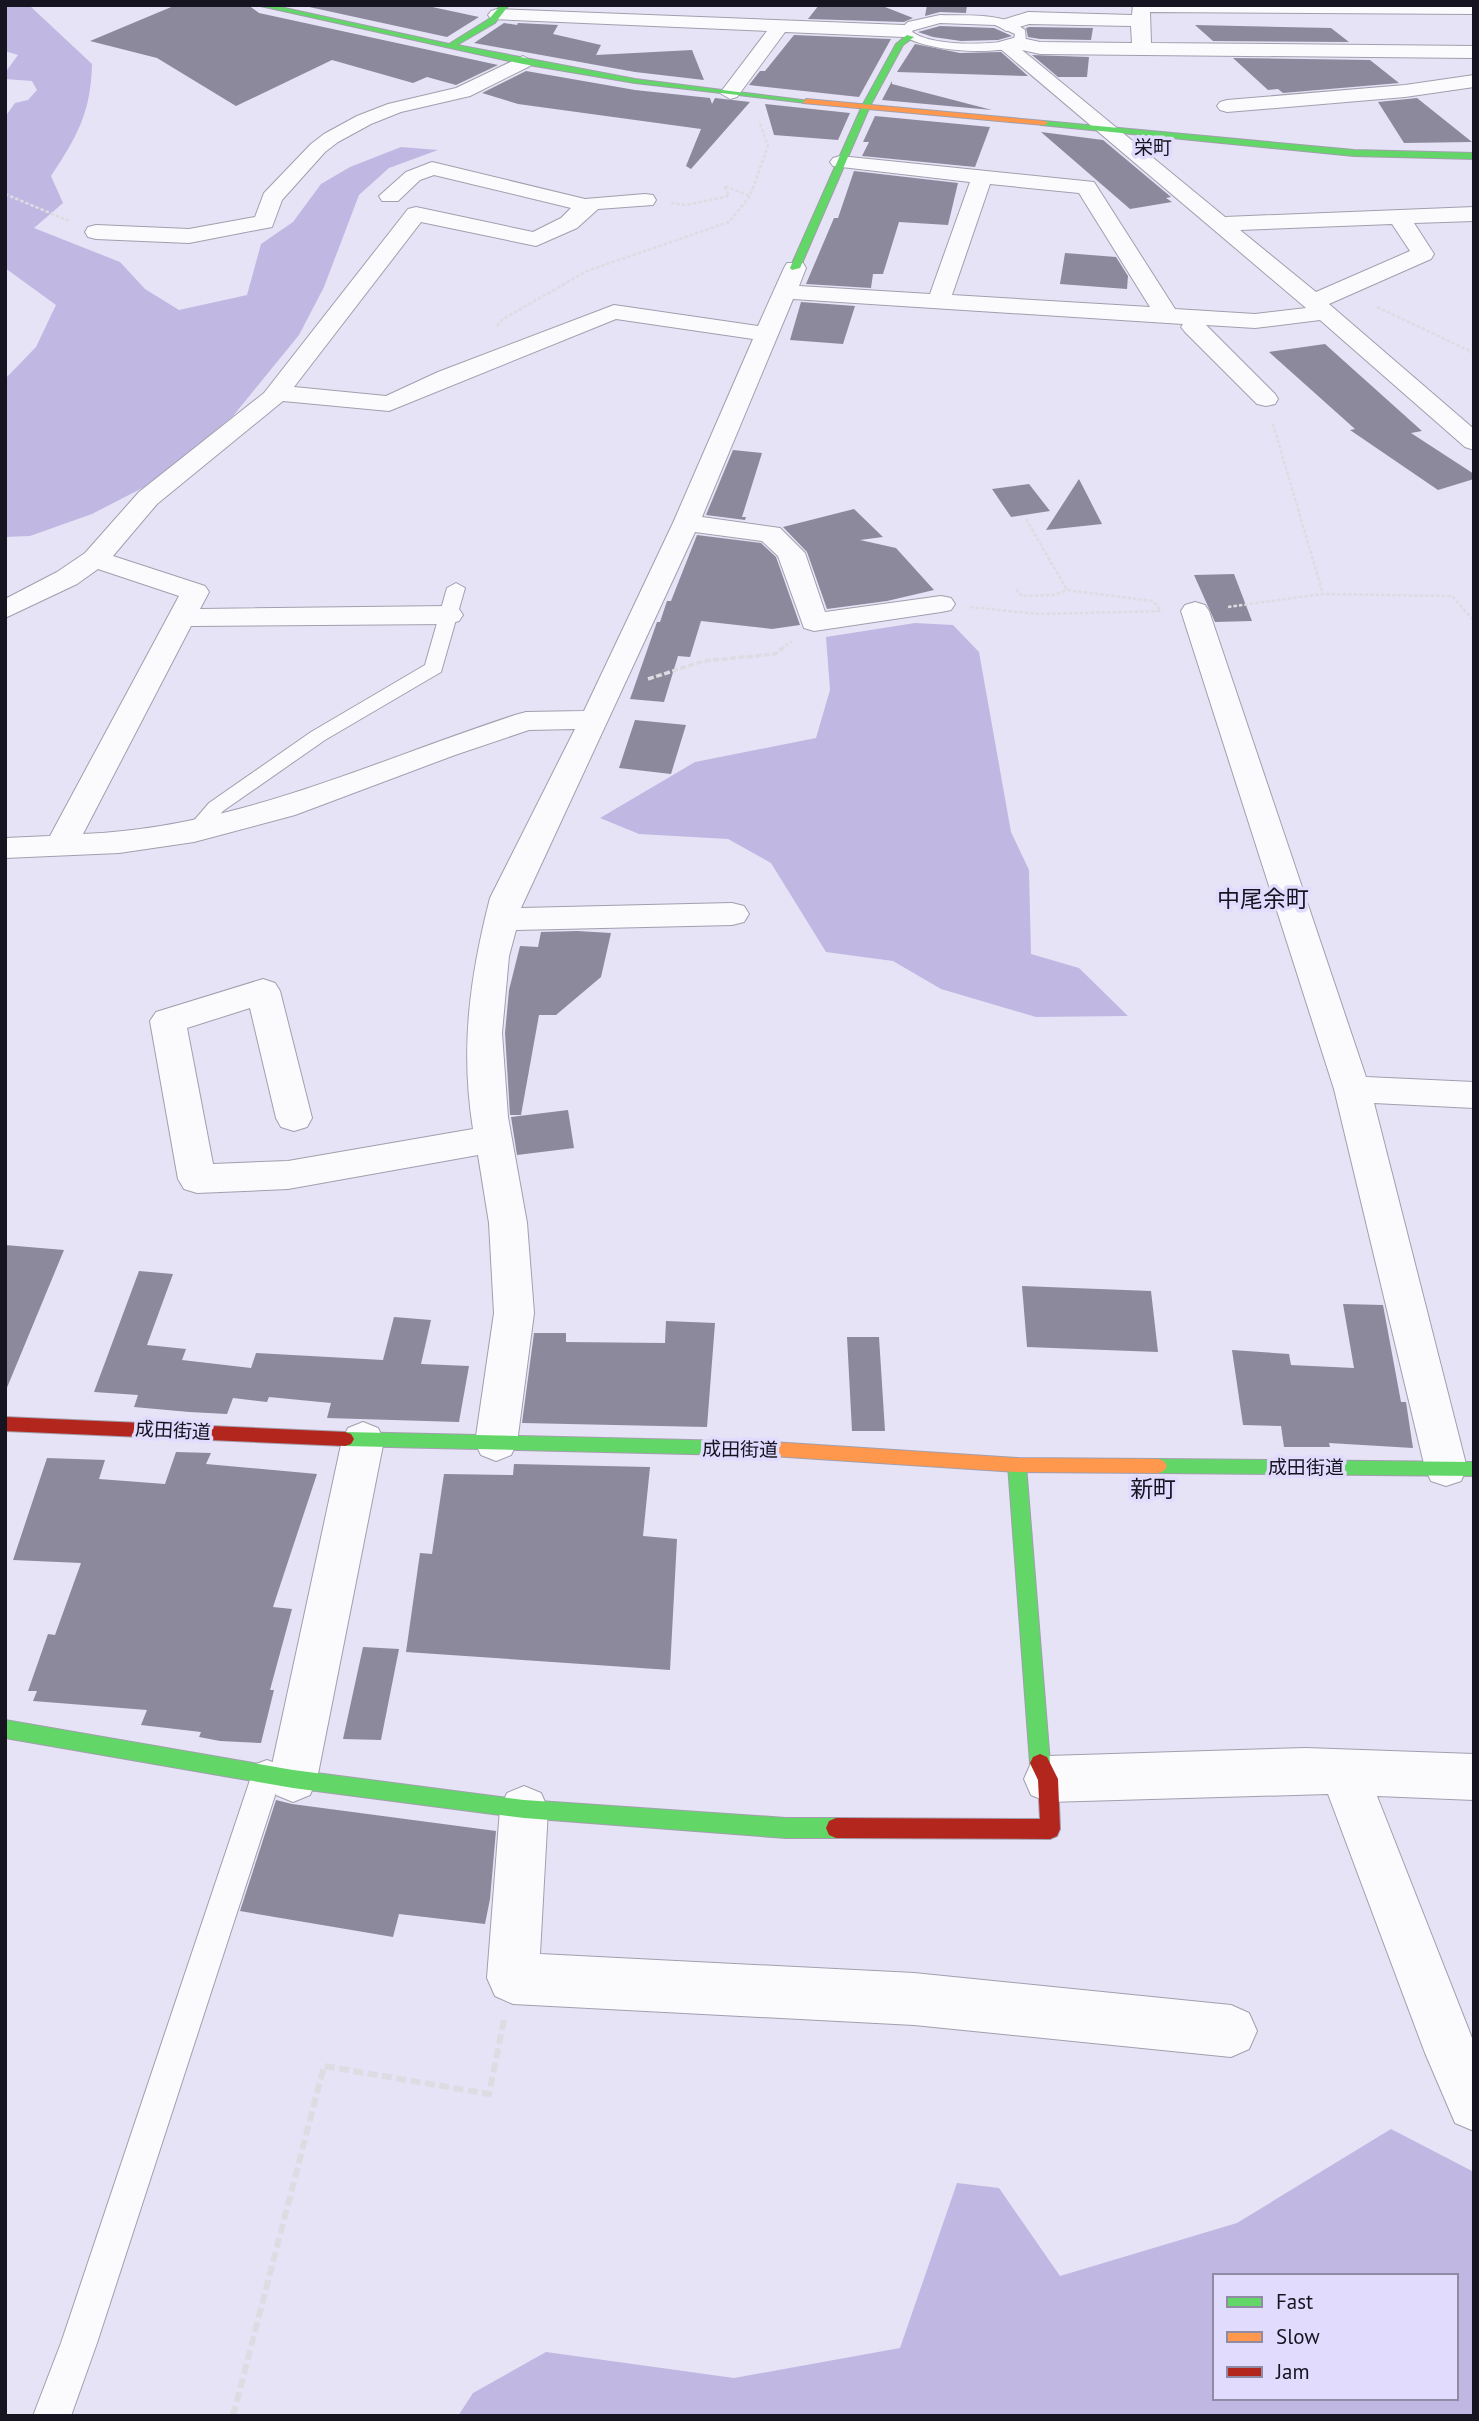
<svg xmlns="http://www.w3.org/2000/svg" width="1479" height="2421" font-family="'PT Sans','Noto Sans JP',sans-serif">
	<rect width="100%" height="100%" fill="#e6e3f6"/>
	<!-- forest -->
	<path fill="#c0b8e2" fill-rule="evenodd" d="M5 5H29L92 64C91 112 77 137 51 176L63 203 34 228 120 262 145 289 179 310 247 295 261 244 293 222 321 184 350 167 401 147 438 150 389 168 359 195 324 287 299 335 233 416 154 482 92 514 30 536 5 537V379L36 347 56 305 5 268V117L15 103 28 100 37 90 32 81 5 79V73L18 55 5 51Z
		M915 623 953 625 979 652 1011 832 1029 870 1031 954 1079 968 1128 1016 1036 1017 941 989 893 961 826 952 771 863 728 839 639 834 600 818 695 762 816 738 830 690 826 637Z
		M1391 2129 1474 2172V2416H458L473 2393 546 2352 734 2378 900 2348 957 2183 999 2188 1060 2276 1237 2223ZM1215 2276H1456V2398H1215Z"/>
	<!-- building -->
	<path fill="#8d899c" d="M176 5H248L259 13 498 65 456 85 427 77 413 83 332 60 236 106 157 58 90 41Z
		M300 5H423L479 17 447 37Z
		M819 5H880L913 18 904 22 808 19Z
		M927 5H967L966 13 940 12 925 16Z
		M504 23 517 25 518 23 558 25 553 34 601 45 596 55 692 50 704 80 635 72 474 43Z
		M1195 25 1331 28 1349 42 1213 41Z
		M940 26 994 28 1012 36 998 40 961 41 933 37 918 32Z
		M1029 27 1093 28 1091 40 1040 39 1028 37 1026 28Z
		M794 35 891 39 859 97 749 85 760 71H765Z
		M915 44 960 53 1001 52 1028 76 897 72Z
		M1032 55 1089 57 1087 77H1058Z
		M1233 58 1370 60 1399 83 1283 93 1278 89 1268 90Z
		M526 71 635 90 710 98 712 104 715 98 750 102 691 169 686 166 701 129 518 104 482 93Z
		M892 81V84L992 110 882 100Z
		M1417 98 1472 142 1404 143 1378 102Z
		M765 104 850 113 838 140 774 135Z
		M875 116 990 127 975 167 862 156 869 142H863Z
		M1041 132 1103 140 1171 197 1166 198 1172 202 1130 209Z
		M854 171 958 183 948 225 899 222 883 274H873L871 288 806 284 834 218H838Z
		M1065 253 1116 257 1128 276 1127 289 1060 284Z
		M801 302 855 306 843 344 790 340Z
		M1325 344 1422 431 1411 433 1474 474V479L1438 490 1350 430 1355 429 1269 352Z
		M733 450 762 453 742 517H746L745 520 706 515Z
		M1079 479 1102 524 1046 530Z
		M1029 484 1050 511 1011 517 992 489Z
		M854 509 883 537 860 540 896 548 934 590 887 601 827 609 807 552 783 527Z
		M697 535 761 543 776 557 800 625 772 629 701 621 690 657 678 656 664 702 630 699 657 622H660L667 601H671Z
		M1234 574 1252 621 1215 622 1194 575Z
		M635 720 686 725 671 774 619 768Z
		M577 931 611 933 601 977 556 1015H539L521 1115H510L505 1033 509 990 520 946 538 947 541 932Z
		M568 1110 574 1148 517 1155 511 1117Z
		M5 1245 64 1250 6 1390H5Z
		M139 1271 173 1274 147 1345 186 1349 182 1360 251 1368 256 1353 383 1360 394 1317 431 1320 421 1364 469 1366 459 1422 327 1418 331 1403 269 1397 267 1402 233 1398 227 1414 189 1412 134 1407 138 1395 94 1392Z
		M1022 1286 1151 1291 1158 1352 1027 1347Z
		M1343 1304 1383 1305 1401 1402H1406L1413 1448 1329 1443 1330 1447H1284L1281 1426 1243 1425 1232 1350 1289 1354 1291 1365 1354 1368Z
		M666 1321 715 1323 707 1427 522 1423 534 1333H566V1342L665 1343Z
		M847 1337H879L885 1431H852Z
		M176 1452 211 1453 206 1464 317 1474 273 1607 292 1609 270 1690H274L261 1743 220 1741 199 1737 201 1732 141 1725 147 1710 33 1701 37 1691H28L48 1634 55 1635 81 1563 13 1560 47 1458 105 1460 99 1479 165 1484Z
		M514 1464 650 1467 643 1536 677 1539 670 1670 406 1652 420 1553 432 1554 444 1474 513 1475Z
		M363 1647 399 1649 381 1740 343 1739Z
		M276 1800 292 1804 496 1831 490 1899 485 1924 399 1914 393 1937 240 1911Z"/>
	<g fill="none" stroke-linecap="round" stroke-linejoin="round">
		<defs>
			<path id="lane" d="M940 15C967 16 1003 12 1025 30L1026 42C1005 58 915 52 898 31L908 22ZM940 23 995 25 1015 34 1014 40C989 45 931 47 911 31Z
				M456 583 465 588 441 672 325 740 223 811 201 837H187L184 832 209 803 311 732 425 665 447 588Z
				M267 1760 278 1764 282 1774 97 2343 71 2416H33L61 2343 252 1774 256 1764Z"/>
			<path id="street" d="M1133 5H1474V14L1150 12 1151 43 1474 46V58L1040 54 1022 50 1225 217 1474 207V221L1414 223 1434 254 1431 259 1329 304 1474 429V450L1465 447 1320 320 1255 328 1206 325 1275 394 1278 399 1275 404 1266 406 1257 404 1185 332 1181 327 1183 324 793 299 702 517 780 528 805 553 825 612 941 596 951 598 955 604 951 610 941 612 814 631 804 628 778 556 762 541 695 532 521 908 732 903 744 906 749 914 744 922 732 925 516 930 509 956 502 1033 508 1117 527 1223 534 1313 517 1443 511 1455 496 1461 481 1455 475 1443 494 1313 489 1223 478 1155 288 1189 197 1193 184 1189 178 1179 150 1021 156 1012 263 979 275 983 280 991 312 1118 307 1127 294 1131 281 1127 276 1118 250 1008 187 1028 213 1164 288 1161 473 1129C460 1048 470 976 490 898L575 729 529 730 455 755 295 815 194 842 119 853 5 858V838L50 836 179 596 98 569 77 584 5 618V599L57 572 85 553 139 492 264 393 408 209 416 207 533 232 561 218 571 208 434 175 420 180 398 201H382L379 196 406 172 432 162 585 199 645 194 653 195 656 200 653 205 598 209 577 228 536 246 421 222 294 387 386 396 438 372 614 305 758 326 784 268 787 263H803L806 268 799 286 930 294 970 182 833 166 830 162 833 158 840 156 1094 182 1175 309 1255 314 1306 308 997 46 999 42 1017 37 1040 42 1132 43 1131 26 1029 24 1006 31 997 25 999 21 1028 12 1132 15ZM990 184 1079 193 1150 307 952 295ZM1392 224 1410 251 1316 292 1240 230ZM616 319 753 339 673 523 584 711 526 712 515 715C371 762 237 828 83 834L191 626 449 624 459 621 463 615 459 609 449 606 200 609 209 592 205 586 113 556 157 504 283 401 389 411Z
				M497 9 904 25 913 31 904 37 785 32 737 97 730 99 720 93 767 31 491 19 488 15 491 11Z
				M523 56 533 62 530 66 470 96 401 112 371 124 338 142 325 152 282 200 272 227 189 243 96 239 88 237 85 232 88 227 96 225 189 229 255 217 264 193 311 144 324 134 357 116 388 104 456 88Z
				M1474 75V87L1405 97 1227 112 1220 110 1217 106 1220 102 1227 100 1405 85Z
				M1195 602 1205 605 1209 611 1366 1077 1474 1082V1108L1374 1103 1467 1468 1461 1481 1446 1486 1431 1481 1425 1468 1334 1089 1181 611 1185 605Z
				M363 1422 378 1428 384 1440 317 1779 310 1795 293 1802 276 1795 269 1779 342 1440 348 1428Z
				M1306 1748 1474 1754V1800L1377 1796 1474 2043V2131L1455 2123 1425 2053 1328 1794 1048 1802 1031 1795 1024 1779 1031 1763 1048 1756Z
				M524 1786 541 1793 548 1809 540 1954 914 1973 1231 2005 1249 2013 1257 2031 1249 2049 1231 2057 914 2025 513 2004 495 1996 487 1978 500 1809 507 1793Z"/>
			<path id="fast" d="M256 5H271L449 44 489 19 501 5H509L495 23 457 45 635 79 810 101 806 103 635 83 523 64Z
				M907 35 914 37 903 45 870 106 800 268 792 270 790 268 862 106 896 44Z
				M1044 121 1354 150 1474 153V159L1354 156 1041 125 1040 123Z
				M345 1432 772 1442 778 1444 781 1449 778 1454 772 1456 345 1446 339 1444 336 1439 339 1434Z
				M1017 1458 1023 1460 1026 1465 1050 1763 1047 1769 1040 1772 1033 1769 1030 1763 1008 1465 1011 1460Z
				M1158 1459 1474 1462V1476L1158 1473 1152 1471 1149 1466 1152 1461Z
				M5 1720 293 1770 524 1800 786 1818H836L843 1821 846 1828 843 1835 836 1838H786L524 1818 293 1788 5 1738Z"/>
			<path id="slow" d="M806 99 1044 121 1048 123 1044 125 803 103Z
				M772 1442 1017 1458 1158 1459 1164 1461 1167 1466 1164 1471 1158 1473 1017 1472 772 1456 766 1454 763 1449 766 1444Z"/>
			<path id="jam" d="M5 1417 345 1432 351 1434 354 1439 351 1444 345 1446 5 1431Z
				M1040 1754 1047 1757 1058 1779 1060 1829 1057 1836 1050 1839 836 1838 829 1835 826 1828 829 1821 836 1818 1040 1819 1038 1780 1030 1763 1033 1757Z"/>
		</defs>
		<!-- lane casing -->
		<use href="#lane" stroke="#a19fad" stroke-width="2"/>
		<!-- street casing -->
		<use href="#street" stroke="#a19fad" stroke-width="2"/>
		<!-- fast casing -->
		<use href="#fast" stroke="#a19fad" stroke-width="2"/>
		<!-- slow casing -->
		<use href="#slow" stroke="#a19fad" stroke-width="2"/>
		<!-- jam casing -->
		<use href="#jam" stroke="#a19fad" stroke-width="2"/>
		<!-- path-far2 -->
		<path stroke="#dddce2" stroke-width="2.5" stroke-dasharray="3.5 2" stroke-linecap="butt" d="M5 194 69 221
			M671 203 686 205 729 196 724 186 750 196
			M1377 307 1474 353
			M497 326 503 319 587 271 729 222 750 196 768 146 759 121
			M1273 424 1323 594
			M1026 519 1067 590 1153 601 1161 611
			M1016 589 1022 596 1053 595 1067 590
			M970 607 1039 614 1163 611
			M1228 607 1323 594 1452 596 1474 621
			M781 649 792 641"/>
		<!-- path-far1 -->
		<path stroke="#dddce2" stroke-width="3.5" stroke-dasharray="6 2.5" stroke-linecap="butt" d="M648 679 704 661 775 654 784 647"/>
		<!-- path -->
		<path stroke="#dddce2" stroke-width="6" stroke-dasharray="10 4.5" stroke-linecap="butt" d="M233 2416 324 2066 489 2094 504 2020"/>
		<!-- lane -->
		<use href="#lane" fill="#fbfbfe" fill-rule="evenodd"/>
		<!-- street -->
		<use href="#street" fill="#fbfbfe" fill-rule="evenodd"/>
		<!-- fast -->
		<use href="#fast" fill="#63d668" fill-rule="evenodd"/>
		<!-- slow -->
		<use href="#slow" fill="#ff974d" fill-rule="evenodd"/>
		<!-- jam -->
		<use href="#jam" fill="#b3261e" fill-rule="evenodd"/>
	</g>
	<g text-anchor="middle" stroke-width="7" stroke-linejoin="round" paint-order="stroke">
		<!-- far-quarter labels -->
		<g font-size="19" fill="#161420" stroke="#e1dbfe">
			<text x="1153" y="154">栄町</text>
		</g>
		<!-- street labels -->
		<g font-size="19" fill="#161420" stroke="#e1dbfe">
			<text transform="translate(173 1430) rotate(3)" y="7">成田街道</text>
			<text transform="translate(740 1449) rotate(1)" y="7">成田街道</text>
			<text x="1306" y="1474">成田街道</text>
		</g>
		<!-- quarter labels -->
		<g font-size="23" fill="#161420" stroke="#e1dbfe">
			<text x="1263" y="907">中尾余町</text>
			<text x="1153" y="1497">新町</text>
		</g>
	</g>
	<!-- border -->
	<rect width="1479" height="2421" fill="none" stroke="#161420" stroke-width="14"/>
	<!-- legend -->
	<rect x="1213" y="2274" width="245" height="126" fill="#e1dbfe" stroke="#908ba5" stroke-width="2"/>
	<rect x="1227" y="2297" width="35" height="10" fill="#63d668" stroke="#908ba5" stroke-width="2"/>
	<text x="1276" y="2309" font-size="21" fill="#161420">Fast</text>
	<rect x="1227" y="2332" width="35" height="10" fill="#ff974d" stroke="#908ba5" stroke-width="2"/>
	<text x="1276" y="2344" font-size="21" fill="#161420">Slow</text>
	<rect x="1227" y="2367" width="35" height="10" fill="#b3261e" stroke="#908ba5" stroke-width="2"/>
	<text x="1276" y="2379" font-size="21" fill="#161420">Jam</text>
</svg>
